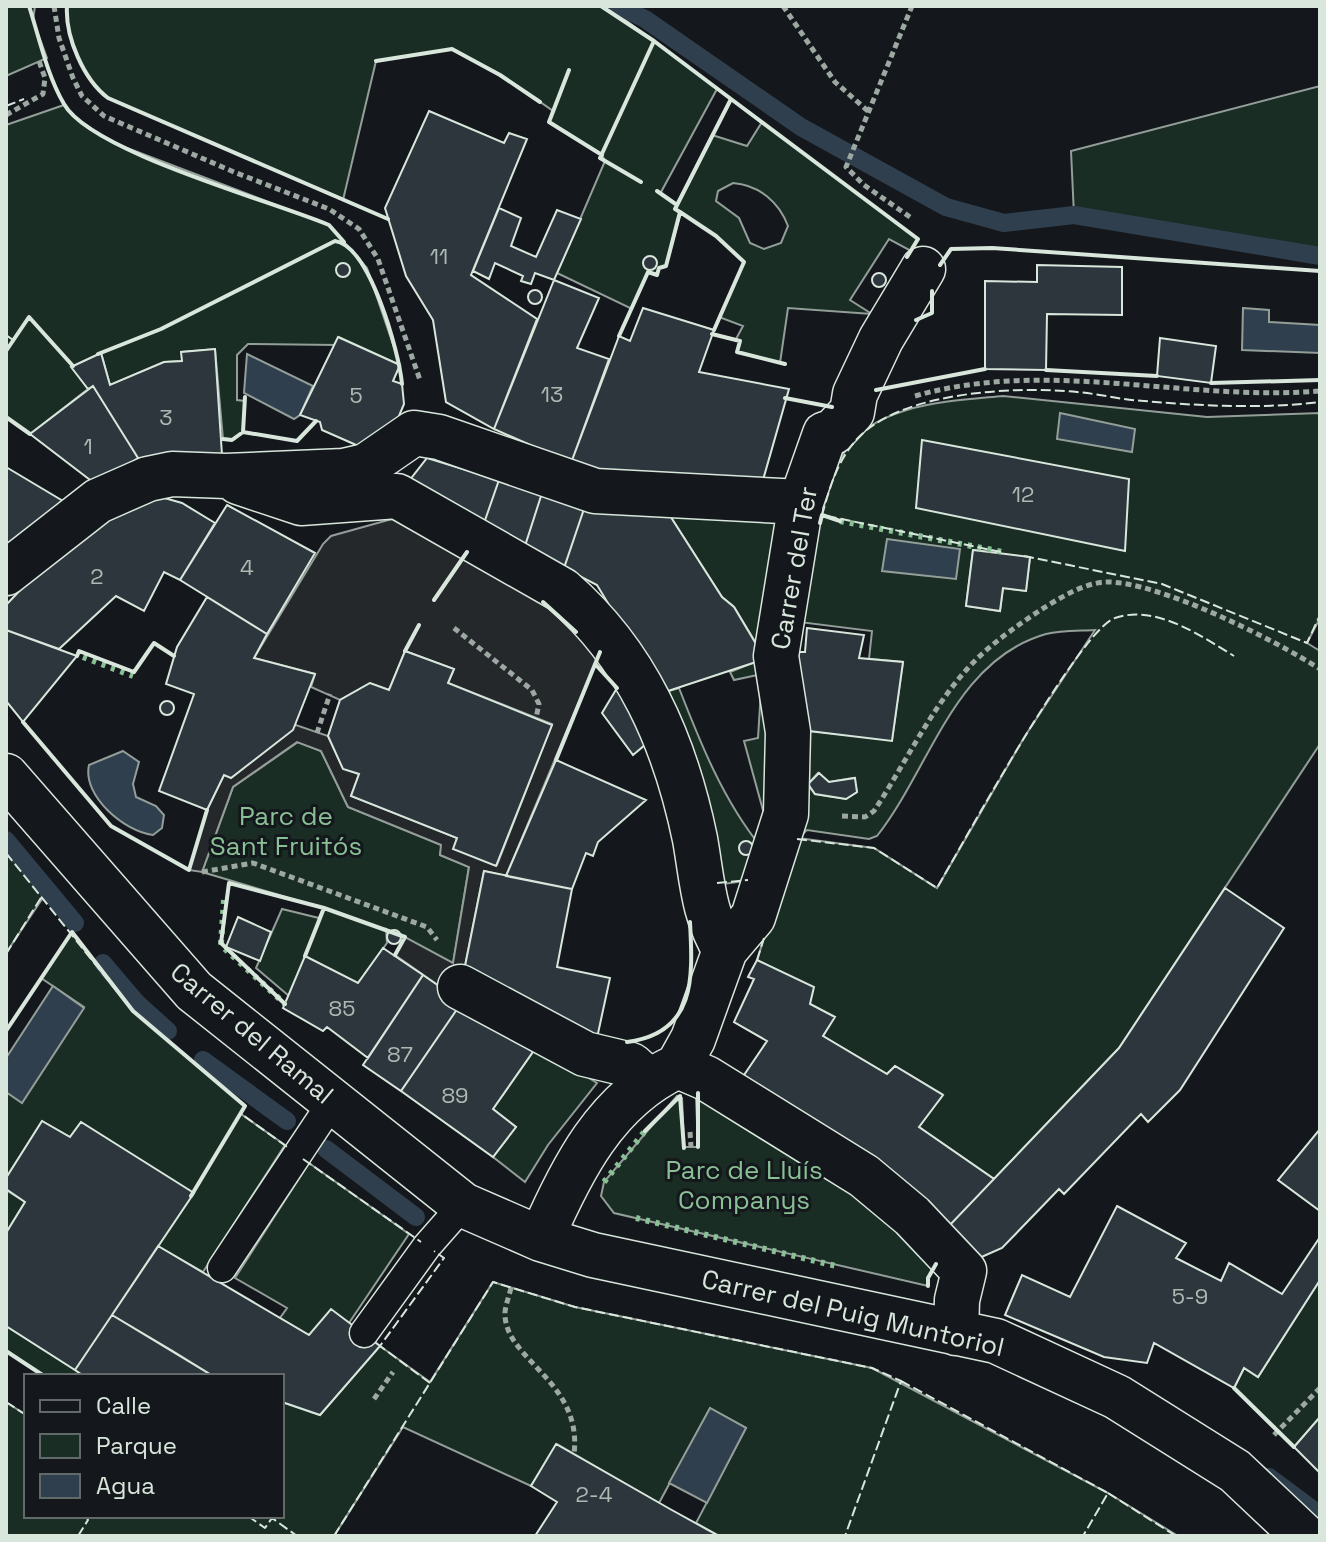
<svg xmlns="http://www.w3.org/2000/svg" width="1326" height="1542" font-family="'Space Grotesk',sans-serif">
	<rect width="100%" height="100%" fill="#14181c"/>
	<!-- green -->
	<path fill="#1a2d24" stroke="#939e99" stroke-width="2" fill-rule="evenodd" d="M6 6H35L33 20 47 58 6 76Z
		M67 6H601L620 16 717 89 660 194 677 204 712 135 747 146 762 122 918 239 911 251 889 239 850 300 872 314 788 308 780 363 737 352 740 341 736 339 743 326 719 317 744 262 716 236 681 212 666 266 659 268 657 275 648 273 632 309 557 273 605 161 602 155 549 122 553 111 500 74 452 49 376 61 343 200 108 98C84 80 64 37 67 6ZM733 183C759 185 779 202 788 226L781 243 764 249 750 243 739 218 716 201 718 191Z
		M1320 86V256L1074 215 1071 151Z
		M64 105 78 120 114 143 329 225 367 268 400 365 339 337 336 345 248 344 237 355V400L245 401 243 432 232 440 223 439 215 349 182 352V361L164 362 110 385 101 353 72 367 88 389 30 434 6 417V125Z
		M1003 396 1207 417 1320 413V618L1307 643 1320 651V744L1119 1048 994 1179 919 1127 942 1094 895 1066 887 1074 823 1036 834 1017 810 1004 757 961 767 927 801 730 892 740 903 662 869 659 872 631 799 622C802 589 811 558 819 526 825 503 830 477 842 456 871 403 951 401 1003 396ZM973 550 1030 558 1026 591 1003 588 1000 611 966 606ZM1095 630 1025 736 937 888 874 848 798 838 807 830 869 839 877 836C930 769 954 660 1046 634 1062 630 1079 631 1095 630ZM818 773 829 782 854 778 857 792 846 799 815 794 808 784Z
		M665 508 789 511 768 815 764 814 744 741 758 738 762 674 734 680 730 672 765 658 734 607 722 597Z
		M679 688C700 742 723 800 761 847L750 880 724 884 662 693Z
		M298 742 321 751 348 807 442 845 440 855 469 867 453 964 386 929 387 943 358 983 289 996 256 968 282 909 319 918 323 908 202 872 233 787Z
		M6 852 44 896 6 953Z
		M72 932 132 1010 245 1106 241 1114 285 1145 203 1272 158 1246 153 1168 81 1122 70 1137 42 1121 6 1178V1092L22 1102 84 1007 41 978Z
		M537 1046 597 1083 548 1145 525 1182 493 1157 516 1127 493 1109Z
		M677 1096 682 1098 684 1147H698L696 1098 838 1176 936 1263 928 1278V1286L614 1213 601 1196 604 1182Z
		M309 1163 409 1234 349 1323 309 1335 280 1318 287 1308 235 1278Z
		M6 1190 25 1202 6 1233Z
		M1320 1280V1417L1294 1447 1234 1388 1244 1368 1258 1377Z
		M493 1282 575 1307 872 1368 1108 1493 1178 1536H719L696 1523 746 1428 710 1408 659 1503 557 1444 531 1486 403 1427 334 1536H6V1402L26 1415V1516H282V1402L320 1415 380 1346 430 1382Z
		M6 1326 75 1370 84 1376H43L6 1351Z"/>
	<!-- parking -->
	<path fill="#24282b" stroke="#939e99" stroke-width="2" d="M399 517 540 600 600 652 506 876 484 871 463 976 462 1002 395 955 405 937 453 963 469 867 440 855 441 845 348 807 321 751 297 742 233 787 202 872 189 870 207 810 224 775 296 725 328 736 343 768 359 774 351 796 457 838 454 849 497 865 552 724 448 683 454 669 405 651 389 690 370 683 340 700 311 687 315 674 254 658 323 544 331 536Z"/>
	<!-- water -->
	<path fill="#2f3f4d" stroke="#939e99" stroke-width="2" d="M1243 308 1269 310V322L1320 325V353L1242 350Z
		M247 354 313 386 300 415 294 419 244 393Z
		M1060 413 1135 429 1132 452 1057 439Z
		M887 539 960 549 956 579 882 571Z
		M123 751 139 762 133 784 136 797 156 806 164 815 162 828 153 835C125 832 82 796 89 765Z
		M53 986 84 1008 22 1103 6 1092V1058Z
		M710 1408 746 1428 707 1503 669 1483Z"/>
	<g fill="none" stroke-linecap="round" stroke-linejoin="round">
		<!-- stream -->
		<path stroke="#2f3f4d" stroke-width="18" d="M618 6 645 19 801 127 946 207 1004 223 1074 215 1320 256
			M6 840 75 923
			M103 963 137 1003 168 1031
			M203 1060 287 1121
			M326 1149 416 1217
			M1269 1477 1320 1515"/>
	</g>
	<!-- building -->
	<path fill="#2c363c" stroke="#d8e6dc" stroke-width="2" d="M429 111 504 143 509 133 527 139 471 275 537 319 494 429 446 402 433 320 406 276 385 208Z
		M499 208 521 218 511 246 536 257 557 210 581 219 554 280 535 273 531 284 521 281 523 276 495 263 489 279 473 271Z
		M643 263a7 7 0 1 1 14 0a7 7 0 1 1-14 0Z
		M336 270a7 7 0 1 1 14 0a7 7 0 1 1-14 0Z
		M1037 265 1122 267V315L1047 314 1046 370 985 369V281L1037 282Z
		M872 280a7 7 0 1 1 14 0a7 7 0 1 1-14 0Z
		M554 280 599 298 577 348 609 359 571 463 494 429Z
		M528 297a7 7 0 1 1 14 0a7 7 0 1 1-14 0Z
		M643 308 714 330 699 372 789 389 761 487 665 483 571 463 619 336 630 341Z
		M338 337 400 365 393 381 402 384 404 404 399 416 392 428 363 448 322 430 320 422 300 415Z
		M1160 338 1216 346 1211 383 1157 376Z
		M215 349 222 455 138 458 93 386 88 389 71 367 101 353 110 385 164 362 182 361 181 352Z
		M93 386 138 458 98 486 30 434Z
		M922 440 1129 479 1125 551 916 508Z
		M427 458 499 480 483 526 409 481Z
		M6 467 68 504 6 545Z
		M499 480 542 493 524 549 483 526Z
		M542 493 585 506 564 568 524 549Z
		M161 497 182 503 215 523 180 580 164 572 144 611 116 596 59 649 6 630V605L71 537Z
		M227 505 315 553 267 634 180 580Z
		M585 506 665 508 722 597 734 607 765 659 662 693 597 585 564 568Z
		M973 550 1030 557 1026 591 1003 588 1000 611 966 606Z
		M207 597 267 634 254 658 315 674 293 730 231 778 224 775 207 810 159 791 194 694 166 684 177 647Z
		M807 628 864 635 859 658 903 662 892 741 801 730 798 652H805Z
		M6 630 77 656 23 722 6 701Z
		M405 651 454 669 448 683 552 725 496 866 453 849 457 838 351 796 359 774 343 769 328 736 340 700 370 683 389 690Z
		M617 688 652 739 633 755 602 713Z
		M160 708a7 7 0 1 1 14 0a7 7 0 1 1-14 0Z
		M556 760 646 800 598 842 593 856 586 853 572 889 506 876Z
		M819 773 829 782 855 778 857 792 846 799 815 794 808 784Z
		M739 848a7 7 0 1 1 14 0a7 7 0 1 1-14 0Z
		M484 871 572 889 557 967 610 978 597 1038 463 976Z
		M1225 888 1284 928 1180 1090 1148 1122 1141 1114 1064 1194 1059 1189 1002 1248 977 1259 947 1228 1119 1048Z
		M238 917 271 932 260 961 226 947Z
		M387 937a7 7 0 1 1 14 0a7 7 0 1 1-14 0Z
		M383 948 423 975 368 1058 327 1027 323 1031 283 1008 305 956 358 983Z
		M757 960 814 987 810 1004 835 1017 823 1036 887 1074 895 1066 943 1095 919 1127 994 1179 947 1228 740 1081 767 1041 734 1022 754 979 748 977Z
		M423 975 462 1002 401 1091 363 1065Z
		M462 1002 537 1046 493 1109 516 1127 493 1157 401 1091Z
		M42 1121 70 1137 81 1122 194 1193 75 1370 6 1326V1233L25 1202 6 1189V1178Z
		M1320 1129V1211L1278 1180Z
		M1117 1206 1186 1243 1176 1258 1221 1281 1229 1263 1282 1294 1320 1237V1280L1258 1377 1244 1368 1234 1388 1154 1343 1147 1363 1104 1357 1005 1315 1022 1275 1070 1297Z
		M158 1246 309 1335 331 1309 380 1346 320 1415 282 1402V1376H213L112 1315Z
		M112 1315 171 1350 213 1376H84L75 1370Z
		M1320 1417V1473L1294 1447Z
		M556 1444 670 1509 719 1536H535L557 1502 531 1486Z"/>
	<g fill="none" stroke-linecap="round" stroke-linejoin="round">
		<defs>
			<path id="lane" d="M222 1268 333 1101
				M364 1333 427 1246 463 1205"/>
			<path id="street" d="M238 482 301 503 397 496 562 590C637 655 675 742 695 839 702 878 703 915 725 950
				M6 573 98 501 148 479 172 474 226 476 344 471 366 466 414 433 439 437 595 491 801 502
				M6 776 194 991 463 1205 541 1239 593 1255 996 1341 1117 1397 1235 1471 1304 1536
				M460 987 585 1054 631 1065 649 1081
				M678 1066 693 1039 725 950 753 917 786 814 788 732 776 656 801 502 825 434 833 432 852 412 855 394 881 339 923 269
				M541 1239C571 1170 606 1099 678 1066L706 1078 864 1176 912 1216 964 1271 957 1300 956 1333"/>
		</defs>
		<!-- lane casing -->
		<use href="#lane" stroke="#d8e6dc" stroke-width="31"/>
		<!-- street casing -->
		<use href="#street" stroke="#d8e6dc" stroke-width="47"/>
		<!-- path -->
		<path stroke="#9da8a2" stroke-width="5" stroke-dasharray="6 4" stroke-linecap="butt" d="M54 6 59 38 73 78 82 96 104 116 234 172 329 209 359 229 378 259 420 380
			M783 6 835 82 869 112
			M6 115 43 94 45 78 39 61
			M910 217 864 185 846 167 912 6
			M915 396C1048 358 1185 402 1320 391
			M454 628 532 690 539 704 536 718
			M317 733 330 694
			M842 816 865 817 874 811C905 764 930 710 968 668 989 645 1014 628 1039 611 1058 599 1083 583 1106 582 1158 581 1275 640 1320 669
			M202 872 253 863 427 927 437 940
			M690 1132 691 1147
			M511 1288C509 1296 506 1304 505 1312 503 1360 583 1380 574 1454
			M374 1399 393 1372
			M1274 1435 1320 1388"/>
		<!-- lane -->
		<use href="#lane" stroke="#14181c" stroke-width="28"/>
		<!-- street -->
		<use href="#street" stroke="#14181c" stroke-width="44"/>
		<!-- hedge -->
		<path stroke="#8ac095" stroke-width="6" stroke-dasharray="4 6" stroke-linecap="butt" d="M840 521 1003 552
			M83 657 133 676
			M224 900 221 943 224 948 285 1004
			M604 1182 645 1131
			M636 1218 836 1266"/>
		<!-- fence -->
		<path stroke="#d8e6dc" stroke-width="2" stroke-dasharray="10 4" stroke-linecap="butt" d="M6 106 24 99
			M6 335 13 340
			M1001 552 822 515C830 487 837 461 857 439 901 391 1017 386 1077 392 1100 394 1122 400 1144 401 1201 406 1264 409 1320 402
			M1024 556 1162 584 1307 643 1320 615
			M797 839 874 848 937 888C962 845 1080 629 1115 618 1156 604 1201 636 1234 656
			M6 853 132 1010 245 1106 240 1113 290 1149
			M717 883 748 880
			M6 954 42 896
			M757 960 764 938
			M303 1159 421 1242
			M901 1381 1108 1493 1083 1536
			M430 1383 380 1346 444 1258 434 1251
			M6 1402 26 1415
			M1108 1493 1176 1536
			M248 1516 265 1528 272 1518 297 1536
			M78 1536 88 1520 86 1516
			M334 1536 493 1282 575 1307 872 1368 901 1381 845 1536"/>
		<!-- wall -->
		<path stroke="#d8e6dc" stroke-width="4" d="M29 6C39 37 47 75 64 104 91 152 272 201 329 225L344 242
			M67 6C65 37 84 80 108 98L388 219
			M601 6 654 41 600 158 641 182
			M376 61 452 49 500 75 540 102
			M569 70 549 122 602 155
			M731 99 918 239 907 257
			M657 191 677 205
			M680 212 716 236 744 262 714 330
			M940 265 951 249 992 248 1320 271
			M916 320 932 313V291
			M712 334 740 341 737 352 785 364
			M619 336 648 272 657 275 659 268 666 266 680 212 675 209 731 99 654 41
			M6 351 29 317 73 366
			M98 354 161 329 335 241C370 246 399 352 402 384
			M1046 370 1157 376
			M1211 383 1320 380
			M876 390 985 369
			M785 398 832 407
			M6 417 30 434
			M243 432 245 397
			M223 439 232 440 243 432 297 441 316 421
			M820 523 822 515 840 521
			M434 600 467 552
			M543 602 576 632
			M405 651 419 625
			M77 656 79 651 134 672 154 643 174 656
			M596 665 617 688
			M23 722 111 826 189 870 207 810
			M556 760 600 652
			M305 956 324 908
			M285 1004 221 943 229 883 324 908 405 937 395 955
			M6 1031 72 932 133 1011 245 1106 191 1196
			M627 1042C696 1033 693 978 690 922
			M698 1093V1147
			M645 1131 680 1096 684 1148
			M928 1286V1278L936 1264
			M6 1351 44 1376
			M1234 1388 1294 1447"/>
	</g>
	<g text-anchor="middle" stroke-width="6" stroke-linejoin="round" paint-order="stroke">
		<!-- number labels -->
		<g font-size="22" fill="#adbab4">
			<text x="439" y="264">11</text>
			<text x="552" y="402">13</text>
			<text x="356" y="403">5</text>
			<text x="166" y="425">3</text>
			<text x="88" y="454">1</text>
			<text x="1023" y="502">12</text>
			<text x="247" y="575">4</text>
			<text x="97" y="584">2</text>
			<text x="342" y="1016">85</text>
			<text x="400" y="1062">87</text>
			<text x="455" y="1103">89</text>
			<text x="1190" y="1304">5-9</text>
			<text x="594" y="1502">2-4</text>
		</g>
		<!-- street labels -->
		<g font-size="26" fill="#d8e6dc" stroke="#14181c">
			<text transform="translate(794 568) rotate(-80)" y="9">Carrer del Ter</text>
			<text transform="translate(252 1033) rotate(40)" y="9">Carrer del Ramal</text>
			<text transform="translate(853 1313) rotate(13)" y="9">Carrer del Puig Muntoriol</text>
		</g>
		<!-- park labels -->
		<g font-size="26" fill="#8ac095" stroke="#14181c">
			<text x="286" y="825">Parc de<tspan x="286" dy="30">Sant Fruitós</tspan></text>
			<text x="744" y="1179">Parc de Lluís<tspan x="744" dy="30">Companys</tspan></text>
		</g>
	</g>
	<!-- border -->
	<rect width="1326" height="1542" fill="none" stroke="#d8e6dc" stroke-width="16"/>
	<!-- legend -->
	<rect x="24" y="1374" width="260" height="144" fill="#14181c" stroke="#626a69" stroke-width="2"/>
	<rect x="40" y="1400" width="40" height="12" fill="#14181c" stroke="#626a69" stroke-width="2"/>
	<text x="96" y="1414" font-size="24" fill="#d8e6dc">Calle</text>
	<rect x="40" y="1434" width="40" height="24" fill="#1a2d24" stroke="#626a69" stroke-width="2"/>
	<text x="96" y="1454" font-size="24" fill="#d8e6dc">Parque</text>
	<rect x="40" y="1474" width="40" height="24" fill="#2f3f4d" stroke="#626a69" stroke-width="2"/>
	<text x="96" y="1494" font-size="24" fill="#d8e6dc">Agua</text>
</svg>
